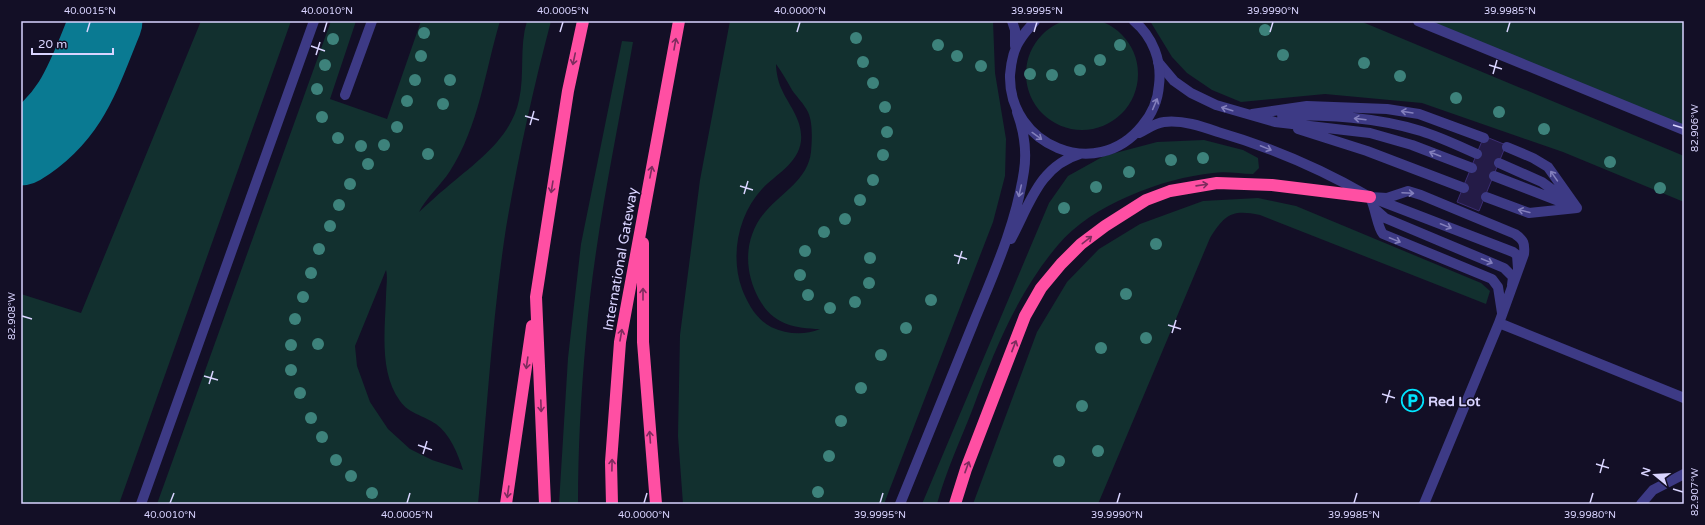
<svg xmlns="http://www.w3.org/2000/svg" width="1705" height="525" font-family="'Varela Round',sans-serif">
	<rect width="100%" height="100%" fill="#130f26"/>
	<!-- green -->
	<path fill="#12302f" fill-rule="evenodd" d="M1026 74a56 56 0 1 1 112 0a56 56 0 1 1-112 0Z
		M201 21H291L119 504H21V294L81 313Z
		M331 21H356L330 99 387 119 421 21H500C485 71 479 126 450 171 441 185 426 198 419 212 428 204 437 195 446 188 475 163 511 139 519 100 525 74 519 47 527 21H551C533 89 518 158 506 228 492 319 487 412 478 504H157ZM386 270C388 277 386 288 386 297 385 330 379 372 400 401 409 414 423 415 436 424 450 434 458 454 463 470L432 460 410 449 388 429 370 402 357 366 355 346Z
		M730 21H993L995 73 1006 139 1005 176 993 222 884 504H683L678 436 680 335 700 180ZM776 64C782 72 787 81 792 90 797 97 804 104 808 112 813 123 812 140 811 152 808 179 783 192 766 211 744 236 743 270 759 299 773 324 793 328 820 329 803 336 787 334 771 327 756 319 748 304 742 289 730 256 738 215 762 189 776 174 798 164 801 141 803 120 789 106 781 88 778 81 776 71 776 64Z
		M1150 21H1360L1684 156V202L1563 152 1422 103 1325 94 1241 102 1212 90 1187 73 1172 57Z
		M1418 21H1684V130Z
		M622 41 633 42C616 140 594 239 586 338 581 393 578 449 578 504H559L568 358 581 244Z
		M1204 140 1243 150 1258 158 1259 168 1253 174C1240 174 1226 171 1213 173 1163 178 1091 205 1058 245 1018 292 994 351 973 408 961 439 946 471 937 504H922L1049 203 1068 176 1104 156 1157 142Z
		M1258 198 1296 206 1481 283 1490 291 1486 304 1260 215C1232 209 1225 214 1210 238L1098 504H973L1037 332 1067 282 1099 249 1140 224 1203 201Z"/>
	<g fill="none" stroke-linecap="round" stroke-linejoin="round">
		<!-- taxiway -->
		<path stroke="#0a7a92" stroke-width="73" d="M21 149C73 117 84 74 106 21"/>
	</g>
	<!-- building -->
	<path fill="#241b47" stroke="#3b2d73" d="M1484 136 1506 145 1479 211 1457 202Z"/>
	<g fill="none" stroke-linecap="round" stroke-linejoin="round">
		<!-- lane -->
		<path stroke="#3d3a85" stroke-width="10" d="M1418 21 1684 130
			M1158 62 1174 81 1191 93 1216 105 1275 122 1370 133 1412 145 1472 168
			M345 95 372 21
			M1252 114 1307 106 1387 109 1419 114 1484 138
			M1282 115C1328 115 1376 117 1421 131 1440 137 1459 146 1477 154
			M1298 129 1367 151 1464 188
			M1507 147 1533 158 1548 167 1577 208
			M1499 163 1542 182 1569 202
			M1494 176 1564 203
			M1370 197 1387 198 1408 191 1421 195 1515 234C1524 240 1525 244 1524 254L1499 323 1424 504
			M1370 197C1376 209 1377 227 1383 234L1492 279 1498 287 1502 313
			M1486 197 1529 213 1577 208
			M1378 200 1513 252 1517 255 1518 269
			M1376 210 1385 218 1504 268 1513 277 1512 285
			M1499 323 1684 398
			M1641 504 1653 490 1684 474"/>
		<!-- street -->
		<path stroke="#3d3a85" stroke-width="10" d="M1012 21 1015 30V46
			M1035 21C1030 27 1024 33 1020 40 1013 50 1011 63 1010 75 1008 145 1096 183 1142 126 1152 114 1158 101 1159 85 1162 61 1153 37 1134 21
			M1139 133C1147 129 1155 123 1164 122 1183 120 1201 126 1218 132 1270 147 1321 169 1368 196
			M1011 239C1029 206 1039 166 1080 154
			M141 504 314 21
			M900 504C924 444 949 384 973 324 993 275 1016 225 1024 171 1027 151 1024 131 1017 112"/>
		<!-- highway -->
		<path stroke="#ff4fa3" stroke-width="12" d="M643 243V342L656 504
			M506 504 532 326
			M545 504 536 297 568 91 583 21
			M612 504 611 462 620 342 679 21
			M955 504 966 469 1025 316 1041 288 1061 264 1081 244 1105 226 1146 200 1170 191 1217 183 1272 185 1370 197"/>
	</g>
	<!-- trees -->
	<g fill="#3d827b">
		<circle cx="1265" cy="30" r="6"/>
		<circle cx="424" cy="33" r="6"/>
		<circle cx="856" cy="38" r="6"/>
		<circle cx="333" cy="39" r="6"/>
		<circle cx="938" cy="45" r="6"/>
		<circle cx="1120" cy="45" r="6"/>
		<circle cx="1283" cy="55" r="6"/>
		<circle cx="421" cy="56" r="6"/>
		<circle cx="957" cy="56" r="6"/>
		<circle cx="1100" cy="60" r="6"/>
		<circle cx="863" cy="62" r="6"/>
		<circle cx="1364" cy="63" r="6"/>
		<circle cx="325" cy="65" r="6"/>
		<circle cx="981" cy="66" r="6"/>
		<circle cx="1080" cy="70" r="6"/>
		<circle cx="1030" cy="74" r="6"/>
		<circle cx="1052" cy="75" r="6"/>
		<circle cx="1400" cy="76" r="6"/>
		<circle cx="415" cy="80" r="6"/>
		<circle cx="450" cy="80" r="6"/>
		<circle cx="873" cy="83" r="6"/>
		<circle cx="317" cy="89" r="6"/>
		<circle cx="1456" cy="98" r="6"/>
		<circle cx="407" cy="101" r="6"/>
		<circle cx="443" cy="104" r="6"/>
		<circle cx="885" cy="107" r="6"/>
		<circle cx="1499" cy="112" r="6"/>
		<circle cx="322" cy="117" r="6"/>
		<circle cx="397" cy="127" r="6"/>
		<circle cx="1544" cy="129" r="6"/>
		<circle cx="887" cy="132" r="6"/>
		<circle cx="338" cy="138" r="6"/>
		<circle cx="384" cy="145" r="6"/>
		<circle cx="361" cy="146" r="6"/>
		<circle cx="428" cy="154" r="6"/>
		<circle cx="883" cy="155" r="6"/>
		<circle cx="1203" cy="158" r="6"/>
		<circle cx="1171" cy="160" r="6"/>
		<circle cx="1610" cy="162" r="6"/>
		<circle cx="368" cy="164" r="6"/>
		<circle cx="1129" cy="172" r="6"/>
		<circle cx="873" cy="180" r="6"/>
		<circle cx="350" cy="184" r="6"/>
		<circle cx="1096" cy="187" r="6"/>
		<circle cx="1660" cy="188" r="6"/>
		<circle cx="860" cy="200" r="6"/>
		<circle cx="339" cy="205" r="6"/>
		<circle cx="1064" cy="208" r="6"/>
		<circle cx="845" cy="219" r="6"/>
		<circle cx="330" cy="226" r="6"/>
		<circle cx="824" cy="232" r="6"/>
		<circle cx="1156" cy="244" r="6"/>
		<circle cx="319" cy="249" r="6"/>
		<circle cx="805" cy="251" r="6"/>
		<circle cx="870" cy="258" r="6"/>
		<circle cx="311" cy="273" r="6"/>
		<circle cx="800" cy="275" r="6"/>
		<circle cx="869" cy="283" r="6"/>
		<circle cx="1126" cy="294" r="6"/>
		<circle cx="808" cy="295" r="6"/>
		<circle cx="303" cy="297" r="6"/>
		<circle cx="931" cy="300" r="6"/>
		<circle cx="855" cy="302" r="6"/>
		<circle cx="830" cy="308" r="6"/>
		<circle cx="295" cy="319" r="6"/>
		<circle cx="906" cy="328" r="6"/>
		<circle cx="1146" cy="338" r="6"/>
		<circle cx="318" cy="344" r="6"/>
		<circle cx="291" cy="345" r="6"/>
		<circle cx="1101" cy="348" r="6"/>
		<circle cx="881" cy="355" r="6"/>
		<circle cx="291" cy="370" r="6"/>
		<circle cx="861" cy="388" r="6"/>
		<circle cx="300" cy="393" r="6"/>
		<circle cx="1082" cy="406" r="6"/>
		<circle cx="311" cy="418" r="6"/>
		<circle cx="841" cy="421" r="6"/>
		<circle cx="322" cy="437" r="6"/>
		<circle cx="1098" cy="451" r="6"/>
		<circle cx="829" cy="456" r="6"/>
		<circle cx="336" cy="460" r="6"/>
		<circle cx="1059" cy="461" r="6"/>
		<circle cx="351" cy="476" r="6"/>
		<circle cx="818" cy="492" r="6"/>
		<circle cx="372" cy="493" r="6"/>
	</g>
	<!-- one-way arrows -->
	<defs><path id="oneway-shaft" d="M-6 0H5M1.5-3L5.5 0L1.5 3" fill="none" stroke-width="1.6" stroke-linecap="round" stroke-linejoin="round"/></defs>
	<g stroke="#7d2c5e">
		<use href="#oneway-shaft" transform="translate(675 44) rotate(-80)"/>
		<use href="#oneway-shaft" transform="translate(574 59) rotate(102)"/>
		<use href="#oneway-shaft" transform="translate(651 172) rotate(-79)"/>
		<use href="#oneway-shaft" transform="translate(1202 185) rotate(-8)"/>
		<use href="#oneway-shaft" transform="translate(552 187) rotate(99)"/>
		<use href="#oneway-shaft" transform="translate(1087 240) rotate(-38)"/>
		<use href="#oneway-shaft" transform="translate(643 294) rotate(-90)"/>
		<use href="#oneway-shaft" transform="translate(621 335) rotate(-80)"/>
		<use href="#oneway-shaft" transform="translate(1014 346) rotate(-69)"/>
		<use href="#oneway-shaft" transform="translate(527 363) rotate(98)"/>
		<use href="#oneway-shaft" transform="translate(541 406) rotate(88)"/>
		<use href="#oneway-shaft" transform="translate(650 437) rotate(-94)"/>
		<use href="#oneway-shaft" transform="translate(612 465) rotate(-89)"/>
		<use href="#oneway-shaft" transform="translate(967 467) rotate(-70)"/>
		<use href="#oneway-shaft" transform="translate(508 492) rotate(98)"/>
	</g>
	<g stroke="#837fbc">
		<use href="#oneway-shaft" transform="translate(1155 104) rotate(-67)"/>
		<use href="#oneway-shaft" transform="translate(1227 109) rotate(-163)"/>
		<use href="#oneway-shaft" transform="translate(1407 112) rotate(-171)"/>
		<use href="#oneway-shaft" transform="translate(1360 119) rotate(-173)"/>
		<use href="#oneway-shaft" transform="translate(1037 136) rotate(36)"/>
		<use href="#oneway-shaft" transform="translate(1266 148) rotate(22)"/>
		<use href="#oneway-shaft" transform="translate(1435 154) rotate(-159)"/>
		<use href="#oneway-shaft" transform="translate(1554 176) rotate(-125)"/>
		<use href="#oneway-shaft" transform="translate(1020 191) rotate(103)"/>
		<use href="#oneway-shaft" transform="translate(1408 193) rotate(3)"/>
		<use href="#oneway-shaft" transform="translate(1524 211) rotate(-166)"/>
		<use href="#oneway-shaft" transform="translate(1446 226) rotate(22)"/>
		<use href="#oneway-shaft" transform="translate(1395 240) rotate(22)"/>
		<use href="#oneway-shaft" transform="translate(1487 261) rotate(22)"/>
	</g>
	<!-- ticks -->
	<path fill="none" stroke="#d9d4ff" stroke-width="1.5" d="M87 32 90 22M324 32 327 22M560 32 563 22M797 32 800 22M1034 32 1037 22M1270 32 1273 22M1507 32 1510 22M311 46 325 51M316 55 320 42M1489 65 1502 69M1493 74 1497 60M525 116 539 120M530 125 534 111M1673 125 1683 128M740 186 753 190M744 194 748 181M954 255 967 259M958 264 962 251M22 316 32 319M1168 325 1181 329M1172 333 1176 320M204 376 218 380M209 384 213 371M1382 394 1395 398M1386 403 1390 390M418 445 432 450M423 454 427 441M1596 464 1609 468M1600 473 1604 459M1673 489 1683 492M170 503 174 493M407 503 410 493M644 503 647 493M880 503 883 493M1117 503 1120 493M1354 503 1357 493M1590 503 1593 493"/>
	<!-- icons -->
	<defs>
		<symbol id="parking-ring" viewBox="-11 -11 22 22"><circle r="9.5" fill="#130f26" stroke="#00e5ff" stroke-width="1.5"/><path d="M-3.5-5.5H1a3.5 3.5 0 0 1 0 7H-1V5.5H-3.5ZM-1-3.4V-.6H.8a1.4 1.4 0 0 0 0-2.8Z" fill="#00e5ff"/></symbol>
	</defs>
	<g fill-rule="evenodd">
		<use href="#parking-ring" x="1400" y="388" width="25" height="25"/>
	</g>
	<g text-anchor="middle" stroke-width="3" stroke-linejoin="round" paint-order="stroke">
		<!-- street labels -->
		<g font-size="14" fill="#d9d4ff" stroke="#130f26">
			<text transform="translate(620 259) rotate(-80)" y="5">International Gateway</text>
		</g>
		<!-- poi labels -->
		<g font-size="14" font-weight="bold" fill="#d9d4ff" stroke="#130f26" text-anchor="start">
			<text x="1428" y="406">Red Lot</text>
		</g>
	</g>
	<!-- border -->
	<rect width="1705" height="525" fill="none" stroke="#130f26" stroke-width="44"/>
	<!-- north arrow -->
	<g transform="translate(1655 475) rotate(288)" stroke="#130f26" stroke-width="3" paint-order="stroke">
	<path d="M0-3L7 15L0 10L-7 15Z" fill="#d9d4ff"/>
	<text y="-6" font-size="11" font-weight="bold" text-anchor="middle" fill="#d9d4ff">N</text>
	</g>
	<!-- scale -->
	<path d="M32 48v6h81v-6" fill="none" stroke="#d9d4ff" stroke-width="2"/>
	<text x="38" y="48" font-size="12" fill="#d9d4ff" stroke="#130f26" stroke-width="3" paint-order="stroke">20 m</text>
	<rect x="22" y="22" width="1661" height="481" fill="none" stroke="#d9d4ff" stroke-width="1.5"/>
	<g font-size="10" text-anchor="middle" fill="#d9d4ff">
		<text x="90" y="14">40.0015°N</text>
		<text x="327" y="14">40.0010°N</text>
		<text x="563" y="14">40.0005°N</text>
		<text x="800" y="14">40.0000°N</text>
		<text x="1037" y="14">39.9995°N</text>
		<text x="1273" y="14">39.9990°N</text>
		<text x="1510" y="14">39.9985°N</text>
		<text transform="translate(1694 128) rotate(-90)" y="4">82.906°W</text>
		<text transform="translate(11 316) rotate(-90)" y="4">82.908°W</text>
		<text transform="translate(1694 492) rotate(-90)" y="4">82.907°W</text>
		<text x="170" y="518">40.0010°N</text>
		<text x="407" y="518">40.0005°N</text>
		<text x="644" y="518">40.0000°N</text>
		<text x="880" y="518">39.9995°N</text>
		<text x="1117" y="518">39.9990°N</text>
		<text x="1354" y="518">39.9985°N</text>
		<text x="1590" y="518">39.9980°N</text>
	</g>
</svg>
